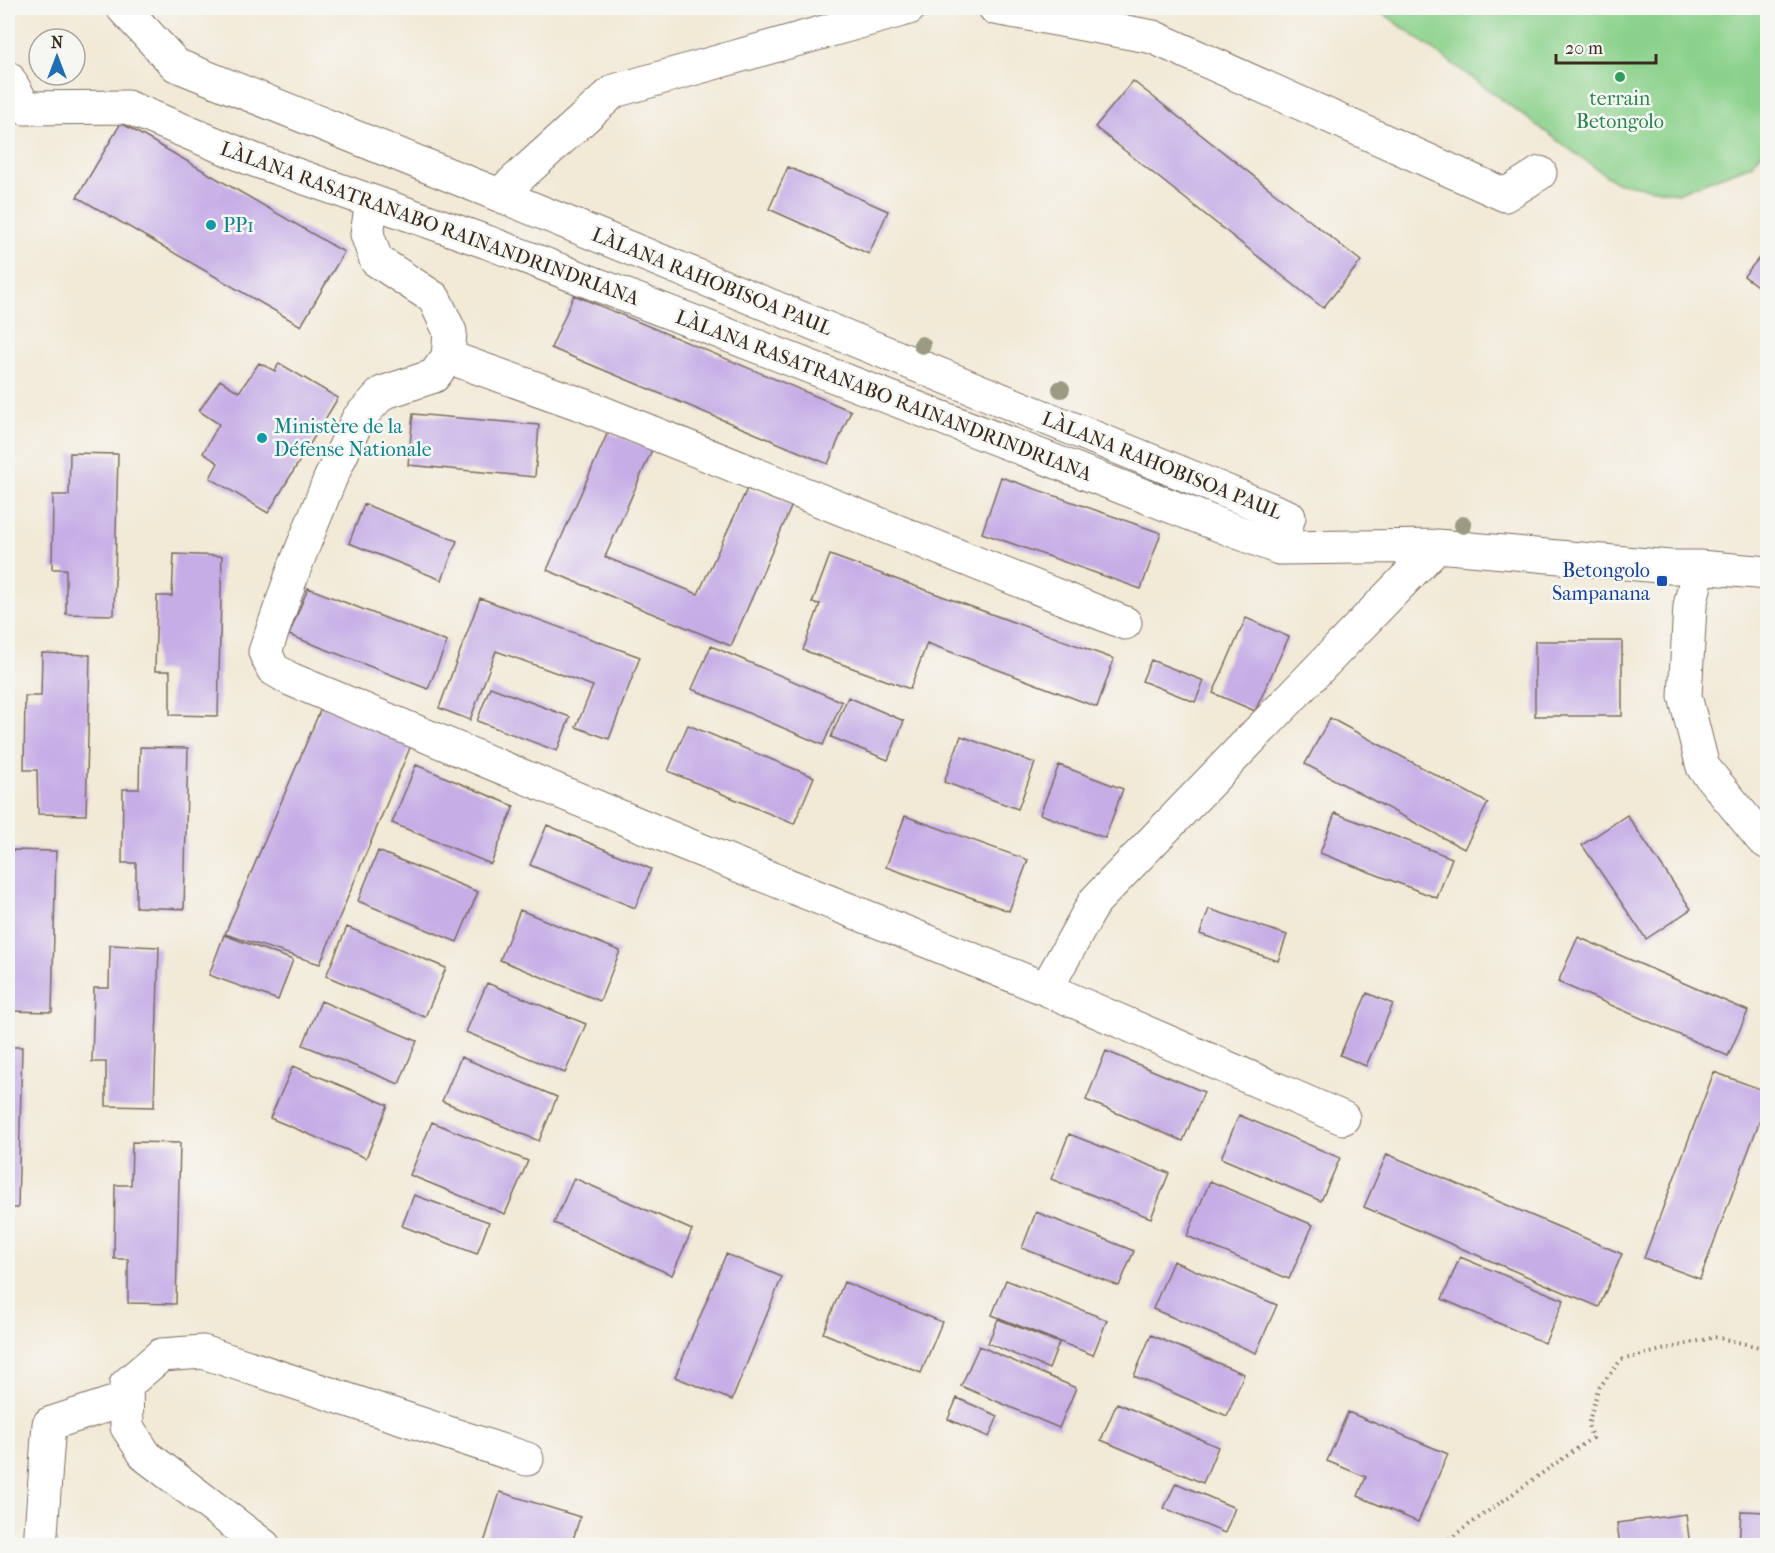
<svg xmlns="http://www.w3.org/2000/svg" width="1775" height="1553" font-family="'IM FELL French Canon',serif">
	<rect width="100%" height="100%" fill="#f6f6f2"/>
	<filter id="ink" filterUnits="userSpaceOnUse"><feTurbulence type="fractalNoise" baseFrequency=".0167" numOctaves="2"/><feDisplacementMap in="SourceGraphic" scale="12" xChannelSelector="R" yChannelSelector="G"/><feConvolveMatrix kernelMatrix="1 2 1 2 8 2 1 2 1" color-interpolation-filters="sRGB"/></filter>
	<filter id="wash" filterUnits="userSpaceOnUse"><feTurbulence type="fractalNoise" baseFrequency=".008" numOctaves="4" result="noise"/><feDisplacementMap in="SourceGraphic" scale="24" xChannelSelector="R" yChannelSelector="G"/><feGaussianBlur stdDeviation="1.35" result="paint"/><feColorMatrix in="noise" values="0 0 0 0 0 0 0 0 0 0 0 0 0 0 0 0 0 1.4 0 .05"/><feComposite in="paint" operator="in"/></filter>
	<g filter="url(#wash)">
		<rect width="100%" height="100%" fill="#f2e9d6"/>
		<!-- green -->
		<path fill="#8bd18b" stroke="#637e54" stroke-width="1.5" d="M1376 8H1767V147L1751 165 1677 193 1615 182Z"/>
		<g id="blocks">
			<!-- building -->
			<path fill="#c6ade6" d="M1133 81 1361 261 1323 308 1095 127Z
				M121 123 344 252 301 326 77 197Z
				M788 167 888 211 869 254 769 209Z
				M1768 247V294L1744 276Z
				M574 295 851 411 828 464 551 348Z
				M259 363 275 371 279 363 338 398 268 513 210 478 218 463 203 453 219 424 199 411 220 380 239 392Z
				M413 414 539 425 535 477 408 465Z
				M608 432 652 450 605 557 698 594 747 489 792 505 731 646 547 570Z
				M70 453 118 454 114 615 66 614V569H52L53 495H69Z
				M1001 477 1161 533 1141 589 982 533Z
				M364 504 457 541 442 580 349 543Z
				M174 554 222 556 218 716 170 715V671H155L157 596H172Z
				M830 555 1114 659 1097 707 927 643 910 689 803 650 820 604 812 603Z
				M308 588 447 642 428 689 289 635Z
				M480 598 640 657 609 739 576 727 593 686 496 651 470 720 439 708Z
				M1246 618 1289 637 1255 711 1213 693Z
				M1535 641H1622V716H1535Z
				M711 646 842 702 823 745 692 689Z
				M42 653 90 655 86 815 38 814 37 770H24L25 696H41Z
				M1151 660 1204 681 1195 702 1142 681Z
				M490 687 570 717 557 751 477 721Z
				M848 697 904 721 888 760 831 737Z
				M322 706 412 743 320 964 225 934Z
				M1330 718 1488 803 1464 849 1305 764Z
				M688 725 814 777 794 824 668 771Z
				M961 736 1035 763 1018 809 944 782Z
				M140 747 188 748 184 909 136 907V863H122L123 789H139Z
				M416 765 514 806 491 864 392 823Z
				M1059 765 1123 789 1105 838 1040 814Z
				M1335 813 1452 858 1437 898 1320 853Z
				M1627 815 1691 909 1646 939 1582 845Z
				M905 816 1028 860 1009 911 886 867Z
				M547 825 651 869 635 908 530 865Z
				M8 850 56 851 52 1012 8 1011Z
				M378 851 478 892 457 942 358 901Z
				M1209 909 1287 935 1278 961 1200 934Z
				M520 910 620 951 600 1001 500 960Z
				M347 927 446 968 425 1017 326 976Z
				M224 935 293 960 278 1000 209 975Z
				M1578 937 1748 1011 1728 1056 1558 982Z
				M110 945 159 947 154 1107 106 1106V1062H92L94 988H109Z
				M487 983 586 1024 565 1073 466 1032Z
				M1367 993 1393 1004 1366 1066 1340 1055Z
				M321 1001 417 1041 399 1084 303 1045Z
				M8 1047H22L18 1208H8Z
				M1106 1051 1204 1092 1183 1141 1086 1100Z
				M461 1057 557 1097 539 1141 442 1101Z
				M293 1066 388 1105 366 1158 270 1118Z
				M1714 1072 1768 1092V1099L1700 1279 1644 1258Z
				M1239 1115 1340 1158 1321 1201 1221 1158Z
				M432 1122 528 1161 505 1214 410 1175Z
				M1069 1134 1169 1173 1151 1218 1051 1179Z
				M132 1142 180 1143 176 1304 128 1303V1259H114L115 1185H131Z
				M1387 1154 1622 1254 1599 1307 1364 1207Z
				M574 1178 692 1230 672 1275 554 1223Z
				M1210 1181 1313 1225 1289 1279 1187 1236Z
				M414 1195 489 1222 477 1254 402 1226Z
				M1036 1212 1134 1251 1119 1286 1022 1248Z
				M726 1254 782 1277 732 1400 675 1377Z
				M1460 1257 1564 1300 1545 1343 1442 1299Z
				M1173 1261 1277 1305 1256 1353 1153 1309Z
				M1006 1280 1107 1320 1093 1355 992 1315Z
				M844 1282 942 1322 921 1373 823 1333Z
				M998 1319 1059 1343 1049 1369 988 1343Z
				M1151 1335 1244 1374 1227 1416 1134 1376Z
				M979 1346 1076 1388 1059 1428 961 1386Z
				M957 1398 998 1416 989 1437 948 1419Z
				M1117 1403 1218 1447 1203 1483 1101 1440Z
				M1348 1412 1448 1454 1418 1522 1358 1496 1366 1477 1327 1461Z
				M1176 1483 1235 1508 1225 1533 1164 1508Z
				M500 1492 580 1517 571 1546H483Z
				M1741 1511 1768 1512V1546H1739Z
				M1686 1514 1690 1546H1620L1617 1523Z"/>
		</g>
	</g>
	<g filter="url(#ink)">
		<use href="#blocks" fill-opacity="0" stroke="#7b6d5e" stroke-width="1.5"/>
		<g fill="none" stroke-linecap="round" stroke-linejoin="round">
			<defs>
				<path id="minor" d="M123 8 176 65 499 195 1289 517 1279 548
					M995 8 1153 37 1505 195 1540 173
					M8 78 25 108
					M25 108 127 107 254 160 487 242 1279 548 1437 546 1670 567H1699L1768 573
					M499 195 614 91 909 8
					M372 202 367 234 376 260 434 298 450 332 448 357 434 376 382 393 358 419 330 479 294 569 265 652 273 669 290 679 683 843 1046 989 1095 901 1437 546
					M448 357 586 406 1125 623
					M1699 567 1690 606 1685 696 1703 767 1762 839 1768 843
					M1046 989 1343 1118
					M40 1546 49 1424 126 1399
					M264 1546 146 1456 127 1427 126 1385 161 1355 203 1352 527 1459"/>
			</defs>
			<!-- minor casing -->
			<use href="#minor" stroke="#7b6d5e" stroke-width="35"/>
			<!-- path -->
			<path stroke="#7b6d5e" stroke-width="4" stroke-dasharray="1.5 4.5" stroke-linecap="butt" d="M1439 1546 1592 1438 1588 1425 1598 1389 1621 1360 1715 1337 1768 1349"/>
			<!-- minor -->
			<use href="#minor" stroke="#fff" stroke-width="33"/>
		</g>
		<!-- trees -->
		<g fill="#9b9b83">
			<circle cx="922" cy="345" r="9"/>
			<circle cx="1061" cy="389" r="9"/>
			<circle cx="1463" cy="525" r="9"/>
		</g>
	</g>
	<!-- markers -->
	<circle fill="#2e9e5b" stroke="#f6f6f2" stroke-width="2" cx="1620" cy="77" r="6"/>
	<g fill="#0f9aa8" stroke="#f6f6f2" stroke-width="2">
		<circle cx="211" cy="225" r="6"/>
		<circle cx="262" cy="438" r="6"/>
	</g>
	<rect fill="#1a4fb4" stroke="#f6f6f2" stroke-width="2" x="1656" y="575" width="12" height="12" rx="3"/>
	<g text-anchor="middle" stroke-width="5" stroke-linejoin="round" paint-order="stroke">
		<!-- leisure labels -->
		<g font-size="20" fill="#27864d" stroke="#f6f6f2">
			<text x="1620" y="105">terrain<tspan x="1620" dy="23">Betongolo</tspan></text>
		</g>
		<!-- street labels -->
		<g font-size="20" fill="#3b2a1e" stroke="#f6f6f2">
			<text transform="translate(430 223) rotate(20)" y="7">LÀLANA RASATRANABO RAINANDRINDRIANA</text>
			<text transform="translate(712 281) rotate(22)" y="7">LÀLANA RAHOBISOA PAUL</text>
			<text transform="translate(884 395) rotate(21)" y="7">LÀLANA RASATRANABO RAINANDRINDRIANA</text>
			<text transform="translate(1162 465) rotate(22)" y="7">LÀLANA RAHOBISOA PAUL</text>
		</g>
		<!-- culture labels -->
		<g font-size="20" fill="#0d838f" stroke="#f6f6f2" text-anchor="start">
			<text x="223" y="232">PP1</text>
			<text x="274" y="433">Ministère de la<tspan x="274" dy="23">Défense Nationale</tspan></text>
		</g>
		<!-- transit labels -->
		<g font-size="20" fill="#164399" stroke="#f6f6f2" text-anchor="end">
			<text x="1650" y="577">Betongolo<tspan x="1650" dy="23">Sampanana</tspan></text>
		</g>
	</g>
	<!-- margin -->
	<rect width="1775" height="1553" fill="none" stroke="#f6f6f2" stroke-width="30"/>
	<!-- north arrow -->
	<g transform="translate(57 57)"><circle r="28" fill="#f6f6f2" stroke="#aba49d" stroke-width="1.5"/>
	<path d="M0-4.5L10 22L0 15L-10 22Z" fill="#1f6fb2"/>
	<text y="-9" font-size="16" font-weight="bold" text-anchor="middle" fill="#3b2a1e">N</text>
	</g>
	<!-- scale -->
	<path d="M1556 54v9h100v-9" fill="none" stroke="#3b2a1e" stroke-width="3"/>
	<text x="1565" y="54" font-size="18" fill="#3b2a1e" stroke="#f6f6f2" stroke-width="4.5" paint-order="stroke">20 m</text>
</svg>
